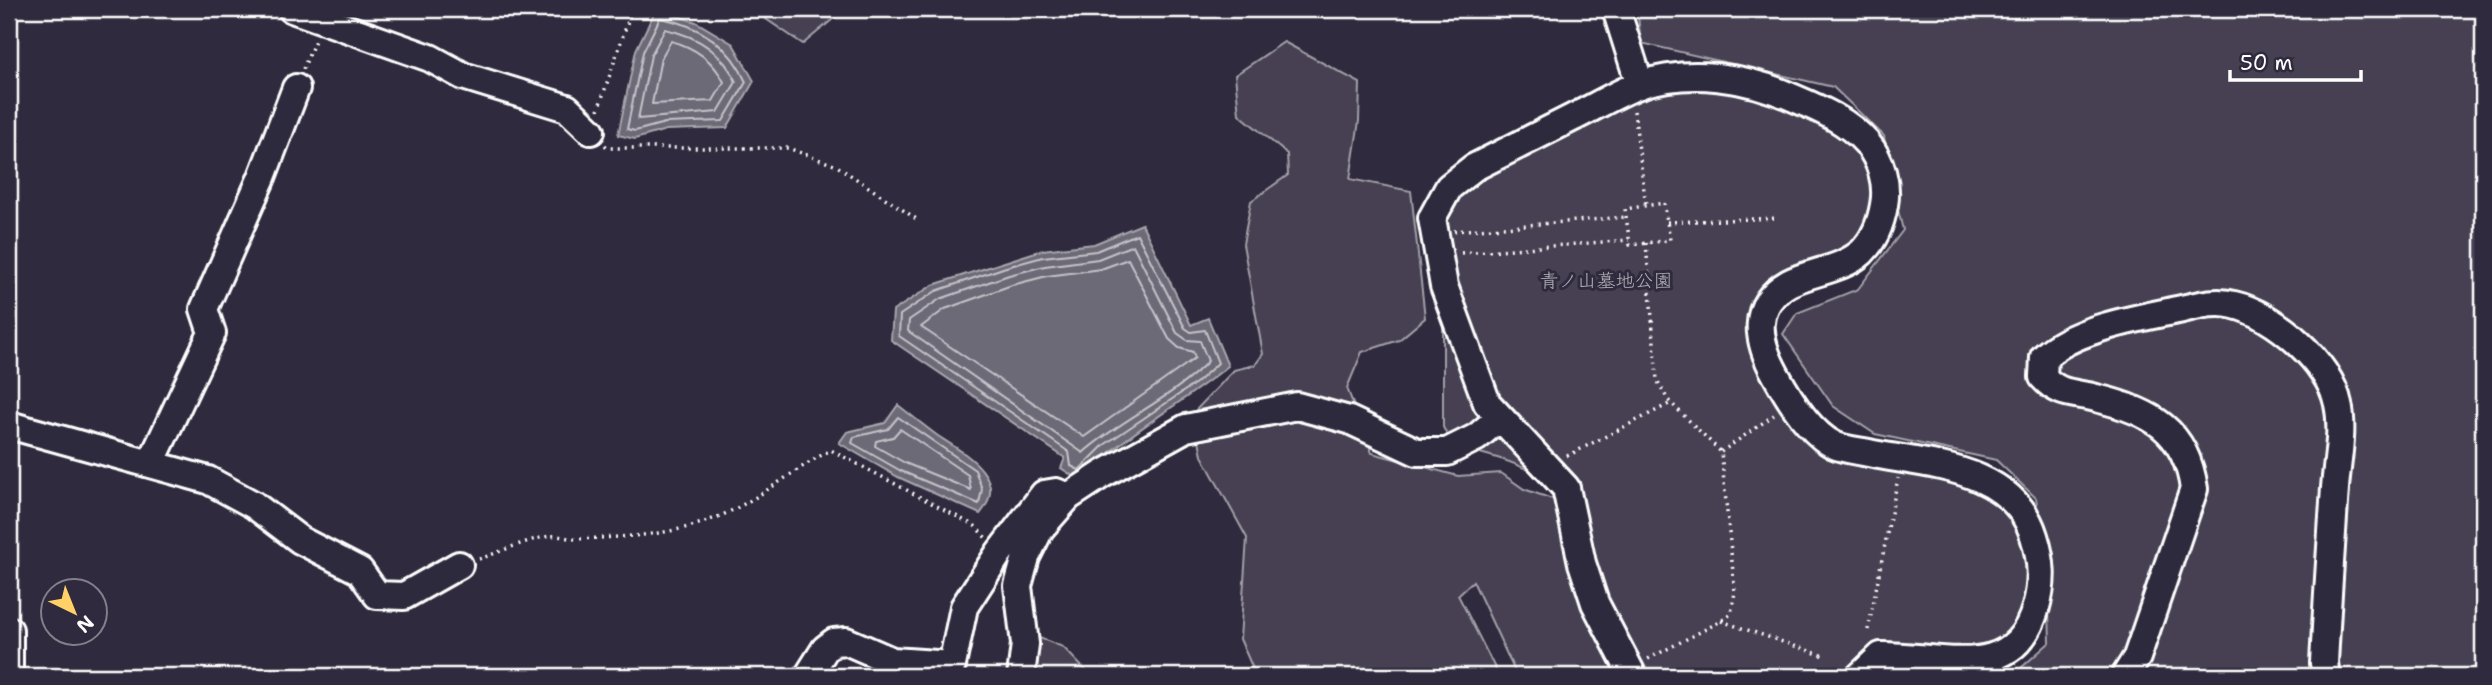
<svg xmlns="http://www.w3.org/2000/svg" width="2492" height="685" font-family="'Shantell Sans','Klee One',sans-serif">
	<rect width="100%" height="100%" fill="#2f2a3d"/>
	<filter id="ink" filterUnits="userSpaceOnUse"><feTurbulence type="fractalNoise" baseFrequency=".0143" numOctaves="2"/><feDisplacementMap in="SourceGraphic" scale="14" xChannelSelector="R" yChannelSelector="G"/><feConvolveMatrix kernelMatrix="1 2 1 2 8 2 1 2 1" color-interpolation-filters="sRGB"/></filter>
	<g filter="url(#ink)">
		<!-- green -->
		<path fill="#464152" stroke="#a2a0a8" stroke-width="2" fill-rule="evenodd" d="M751 9H845L803 44Z
			M1668 9H2483V676H2012L2050 642 2048 579 2027 648 2013 661 1977 676 1896 663 1868 676H1517L1473 581 1458 595 1499 676H1256L1240 639 1247 538 1202 456 1194 412 1234 370 1255 365 1263 354 1243 244 1251 201 1288 175 1287 154 1239 114 1235 75 1284 42 1360 83 1359 121 1350 179 1411 191 1425 318 1399 340 1362 352 1347 388 1372 453 1458 476 1501 473 1524 489 1555 500C1553 467 1479 453 1452 446L1443 427V315L1429 205 1603 88 1756 72 1889 165 1884 136 1833 87 1641 43 1638 16ZM1895 198 1903 230 1858 289 1797 313 1783 334 1833 406 1875 434 1996 460 2036 498 2041 530 1969 462 1828 432 1779 363 1769 318 1790 293 1890 219Z
			M1037 637 1063 647 1091 676H1033Z"/>
		<!-- water -->
		<path fill="#6d6a77" stroke="#a7a6ad" stroke-width="2" d="M656 9 696 22 733 44 754 81 727 128 666 130 635 139 618 135 636 50Z
			M1142 224 1191 325 1208 318 1228 366C1179 406 1123 435 1079 480L1061 468 1065 458 891 340 893 311 933 285 1042 250 1094 244Z
			M898 405C911 415 924 426 938 436 964 453 1011 478 980 514L898 477 839 443 847 432 885 423Z"/>
		<g fill="none" stroke-linecap="round" stroke-linejoin="round">
			<!-- shore -->
			<path stroke="#c5c3c9" stroke-width="2" d="M660 18C699 25 730 45 746 82L723 121 665 123 635 131 627 129 643 52Z
				M665 29C697 36 723 52 736 82L718 112 638 119 651 55Z
				M671 41C694 47 713 60 724 82L713 101 652 104 661 58Z
				M1137 234 1185 328 1191 332 1205 330 1218 363 1196 383 1104 445 1079 470 1071 466 1069 452 899 336 900 315 936 291 1006 267 1043 257 1096 251Z
				M1133 245 1177 333 1187 340 1200 341 1208 361C1175 397 1121 419 1083 453L908 331 909 320 940 299 1009 275 1045 266 1098 259Z
				M1128 259 1169 339 1179 348 1193 352 1195 358 1084 437 921 327 945 309 1012 285 1047 276 1101 269Z
				M898 417 975 470 982 489 979 504 901 471 852 443 854 437 888 429Z
				M900 429 968 475 971 490 905 463 875 446 876 441 893 437Z"/>
			<defs>
				<path id="minor" d="M292 9 430 58 463 76 567 108 591 131
					M1616 9 1640 85
					M9 425 208 480 254 505 300 540 360 571 377 595 404 596 459 565
					M151 463 212 333 204 309 262 177 296 88
					M9 630V674
					M808 676 825 649 834 642 846 641 892 661 952 665 964 607 999 553 1044 494 1056 492 1068 497
					M1021 676 1025 644 1018 586 1026 557 1040 529 1068 497 1103 474 1186 428 1297 406 1349 420 1417 452H1447L1477 437 1499 418
					M1633 676 1595 603 1582 563 1566 488 1487 403 1444 286 1432 218 1449 187 1473 168C1506 151 1540 134 1574 117 1595 107 1617 93 1639 85 1690 68 1747 77 1794 98 1820 109 1848 121 1867 143 1881 160 1888 184 1884 205 1881 223 1875 239 1862 252 1842 270 1812 271 1789 283 1750 305 1757 341 1776 375 1789 399 1809 432 1834 445 1845 450 1861 451 1873 454 1932 465 2013 468 2034 536 2042 561 2043 582 2036 607 2014 685 1942 655 1881 656L1860 676
					M2125 676 2137 657 2194 489C2186 430 2151 411 2096 398 2074 392 2060 396 2043 377L2044 357C2074 328 2141 318 2182 309 2199 305 2217 300 2234 305 2274 314 2330 363 2338 404 2344 431 2337 461 2335 488 2331 546 2327 605 2324 663L2326 676"/>
			</defs>
			<!-- minor casing -->
			<use href="#minor" stroke="#fff" stroke-width="32"/>
			<!-- path -->
			<path stroke="#fff" stroke-width="3.5" stroke-dasharray="2 5" stroke-linecap="butt" d="M303 69 316 38
				M598 110 632 9
				M1634 111 1646 206
				M605 145 608 148H788L837 166 918 220
				M1664 203 1670 240 1630 245 1625 209Z
				M1667 222 1778 218
				M1454 231 1626 217
				M1646 243 1657 380 1668 400 1721 452 1735 592 1731 614 1721 621 1648 659
				M1461 253 1629 240
				M1721 452 1774 415
				M1567 456 1671 403
				M479 559C501 552 527 539 551 536 559 535 569 539 577 539 622 537 668 536 710 520 754 504 789 472 831 450L975 526 986 538
				M1721 621 1827 657
				M1868 630 1898 478"/>
			<!-- minor -->
			<use href="#minor" stroke="#2f2a3d" stroke-width="26"/>
		</g>
	</g>
	<g text-anchor="middle" stroke-width="6" stroke-linejoin="round" paint-order="stroke">
		<!-- park labels -->
		<g font-size="19" fill="#b5b3ba" stroke="#2f2a3d">
			<text x="1606" y="287">青ノ山墓地公園</text>
		</g>
	</g>
	<!-- margin -->
	<rect width="2492" height="685" fill="none" stroke="#2f2a3d" stroke-width="35"/>
	<rect x="18" y="18" width="2457" height="650" fill="none" stroke="#fff" stroke-width="2.5" filter="url(#ink)"/>
	<!-- north arrow -->
	<g transform="translate(74 612) rotate(137)"><circle r="33" fill="#2f2a3d" stroke="#827f8b" stroke-width="2"/>
	<path d="M0-5L12 26L0 18L-12 26Z" fill="#ffd166"/>
	<text y="-10" font-size="19" font-weight="bold" text-anchor="middle" fill="#ffffff">N</text>
	</g>
	<!-- scale -->
	<path d="M2230 70v10h131v-10" fill="none" stroke="#ffffff" stroke-width="3.5"/>
	<text x="2240" y="70" font-size="21" fill="#ffffff" stroke="#2f2a3d" stroke-width="5" paint-order="stroke">50 m</text>
</svg>
